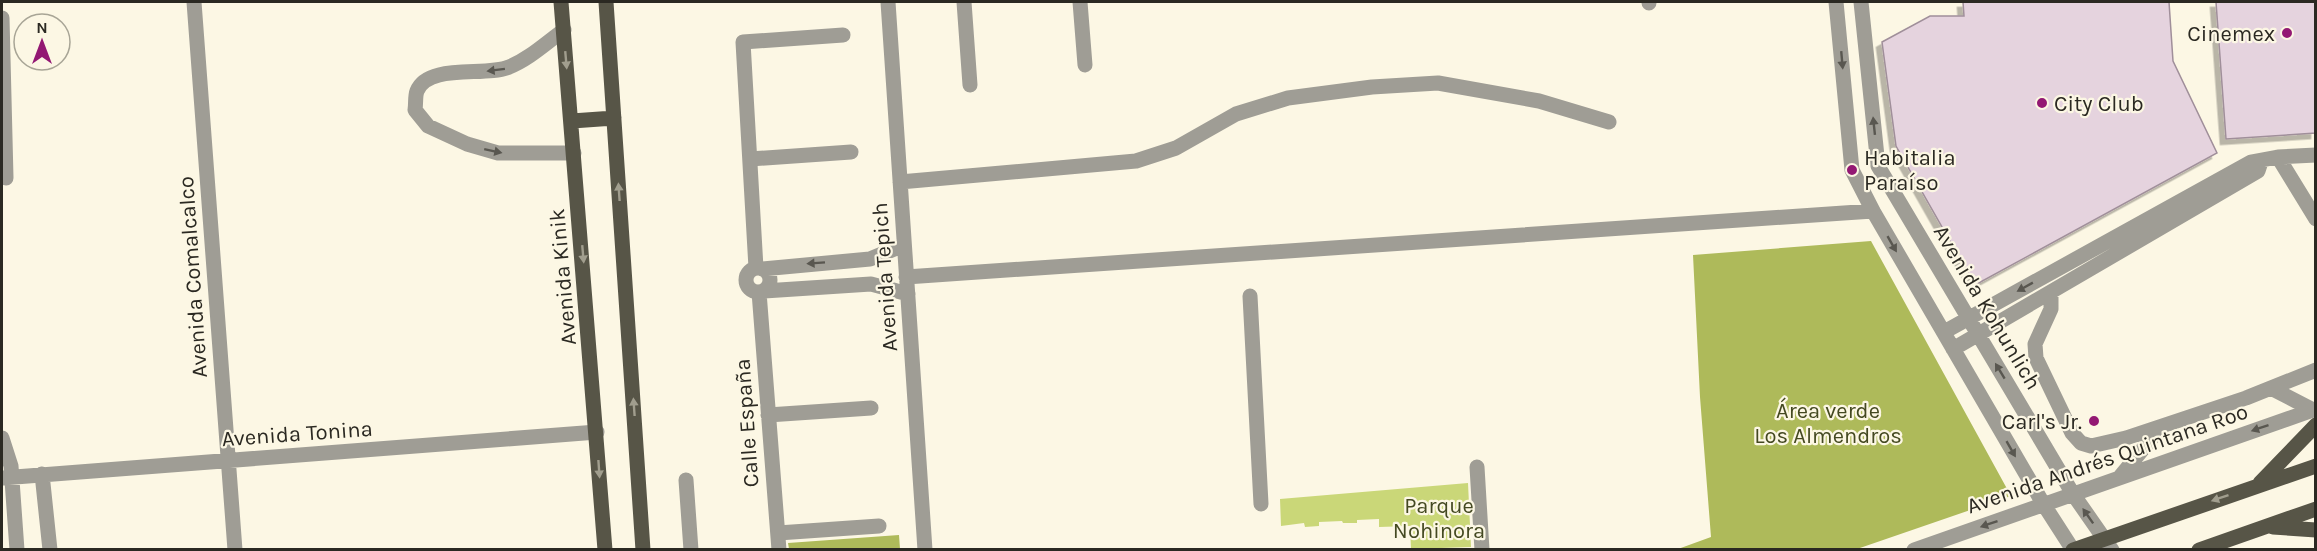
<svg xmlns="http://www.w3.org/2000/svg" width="2317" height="551" font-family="Karla,sans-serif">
	<defs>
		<filter id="shadow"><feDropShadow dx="-5.5" dy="5.5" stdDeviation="0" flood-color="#0004"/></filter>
	</defs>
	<rect width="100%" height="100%" fill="#fcf7e4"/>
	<!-- green -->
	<path fill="#cad778" d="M1468 483 1471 547 1411 549 1410 526 1379 527V519L1357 520V523H1343L1342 521 1319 522V526L1305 527 1304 523 1281 526 1280 499Z"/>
	<!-- forest -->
	<path fill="#aeba5a" d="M1871 241 2011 496 1857 549H1678L1711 537 1700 397 1693 255Z
		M899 535 900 549H789L788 543Z"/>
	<!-- building -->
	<path fill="#e5d3de" stroke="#a08f9a" stroke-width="1.5" filter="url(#shadow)" d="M1963 2H2169L2173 61 2217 153 1975 285 1896 146 1882 42 1930 16H1964Z
		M2216 2H2316V133L2226 139Z"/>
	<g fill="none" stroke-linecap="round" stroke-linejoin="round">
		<!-- minor -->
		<path stroke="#9f9d95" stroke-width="15" d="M194 2 235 550
			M888 2 925 550
			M964 2 970 85
			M1080 2 1085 65
			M1649 2V3
			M1836 2 1852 170 1873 211 2044 505 2073 550
			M1861 2 1878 166 2073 494 2112 550
			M2 18 6 178
			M564 30C546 43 529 59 509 67 486 77 428 63 417 91 415 96 416 104 415 110L428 126 467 144 498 153H574
			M2278 157 2316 219
			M750 159 851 152
			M900 182 1136 161 1176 148 1236 114 1288 98 1372 87 1438 83 1539 101 1609 122
			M746 280a12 12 0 1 1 24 0a12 12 0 1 1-24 0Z
			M756 268 743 42 843 35
			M762 269 870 259 904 245
			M906 277 1873 211
			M764 291 871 284 908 294
			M759 292 779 550
			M2051 292V309L2035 344 2036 358 2072 433 2081 443 2091 446 2126 438 2246 398 2316 370
			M1250 296 1261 504
			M1944 332 2251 162 2278 157 2316 155
			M1953 349 2258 171 2261 162
			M2271 388 2313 410
			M768 415 871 408
			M2 438 11 466 17 550
			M1477 467 1482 550
			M42 474 50 550
			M2 478 597 432
			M2119 478 2161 427
			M686 480 691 550
			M778 533 879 526
			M1914 550 2316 409"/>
		<!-- major -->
		<path stroke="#575547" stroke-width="15" d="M561 2 605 550
			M606 2 643 550
			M572 121 614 118
			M2260 483 2316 425
			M2273 527 2316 530
			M2073 550 2316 466
			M2199 550 2316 509"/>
	</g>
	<!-- one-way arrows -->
	<defs><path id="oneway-solid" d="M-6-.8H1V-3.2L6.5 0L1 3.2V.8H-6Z" transform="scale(1.5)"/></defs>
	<g fill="#a19e8e">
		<use href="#oneway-solid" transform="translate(566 60) rotate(85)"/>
		<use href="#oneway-solid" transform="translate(619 192) rotate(-94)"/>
		<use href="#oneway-solid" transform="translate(583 254) rotate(85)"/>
		<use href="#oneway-solid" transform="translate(634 407) rotate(-94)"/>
		<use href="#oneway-solid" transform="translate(599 469) rotate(86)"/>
		<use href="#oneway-solid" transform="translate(2220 498) rotate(161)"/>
	</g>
	<g fill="#595750">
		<use href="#oneway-solid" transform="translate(1842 60) rotate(85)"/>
		<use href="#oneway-solid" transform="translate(496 70) rotate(173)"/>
		<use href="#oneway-solid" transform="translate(1874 126) rotate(-96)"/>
		<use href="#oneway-solid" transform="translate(493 151) rotate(12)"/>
		<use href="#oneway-solid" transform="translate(1892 244) rotate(60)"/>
		<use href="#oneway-solid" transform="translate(816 263) rotate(176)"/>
		<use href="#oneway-solid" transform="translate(2025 287) rotate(151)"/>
		<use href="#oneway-solid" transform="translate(2000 371) rotate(-121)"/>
		<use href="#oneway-solid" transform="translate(2260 428) rotate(161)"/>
		<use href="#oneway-solid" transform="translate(2011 449) rotate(60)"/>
		<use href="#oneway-solid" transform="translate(2088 516) rotate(-125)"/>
		<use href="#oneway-solid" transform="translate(1989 524) rotate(161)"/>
	</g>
	<!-- markers -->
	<g fill="#931873" stroke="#fcf7e4" stroke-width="2">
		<circle cx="2287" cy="33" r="6"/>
		<circle cx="2042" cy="103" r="6"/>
		<circle cx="1852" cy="170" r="6"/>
		<circle cx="2094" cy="421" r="6"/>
	</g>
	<g text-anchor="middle" stroke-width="4.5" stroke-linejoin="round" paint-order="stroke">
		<!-- poi labels -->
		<g font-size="22" fill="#2b2922" stroke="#fcf7e4" text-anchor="end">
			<text x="2275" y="41">Cinemex</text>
			<text x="2054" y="111" text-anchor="start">City Club</text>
			<text x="1864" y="165" text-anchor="start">Habitalia<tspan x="1864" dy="25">Paraíso</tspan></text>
			<text x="2082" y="429">Carl's Jr.</text>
		</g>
		<!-- street labels -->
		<g font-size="22" fill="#2b2922" stroke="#fcf7e4">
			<text transform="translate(192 277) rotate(-94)" y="8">Avenida Comalcalco</text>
			<text transform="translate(562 277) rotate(-95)" y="8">Avenida Kinik</text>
			<text transform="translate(884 277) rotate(-94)" y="8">Avenida Tepich</text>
			<text transform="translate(1988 307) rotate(59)" y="8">Avenida Kohunlich</text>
			<text transform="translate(746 423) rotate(-94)" y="8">Calle España</text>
			<text transform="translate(297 433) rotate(-4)" y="8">Avenida Tonina</text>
			<text transform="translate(2107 458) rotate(-19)" y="8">Avenida Andrés Quintana Roo</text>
		</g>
		<!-- park labels -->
		<g font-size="22" fill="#444921" stroke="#fcf7e4">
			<text x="1828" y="418">Área verde<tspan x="1828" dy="25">Los Almendros</tspan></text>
			<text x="1439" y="513">Parque<tspan x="1439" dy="25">Nohinora</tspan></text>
		</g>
	</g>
	<!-- border -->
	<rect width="2317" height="551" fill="none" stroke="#2b2922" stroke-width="6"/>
	<!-- north arrow -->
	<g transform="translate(42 42)"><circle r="28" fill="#fcf7e4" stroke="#a8a596" stroke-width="1.5"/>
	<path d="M0-4.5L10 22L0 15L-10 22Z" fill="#931873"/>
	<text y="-9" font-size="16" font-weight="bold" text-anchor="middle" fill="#2b2922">N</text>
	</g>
</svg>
